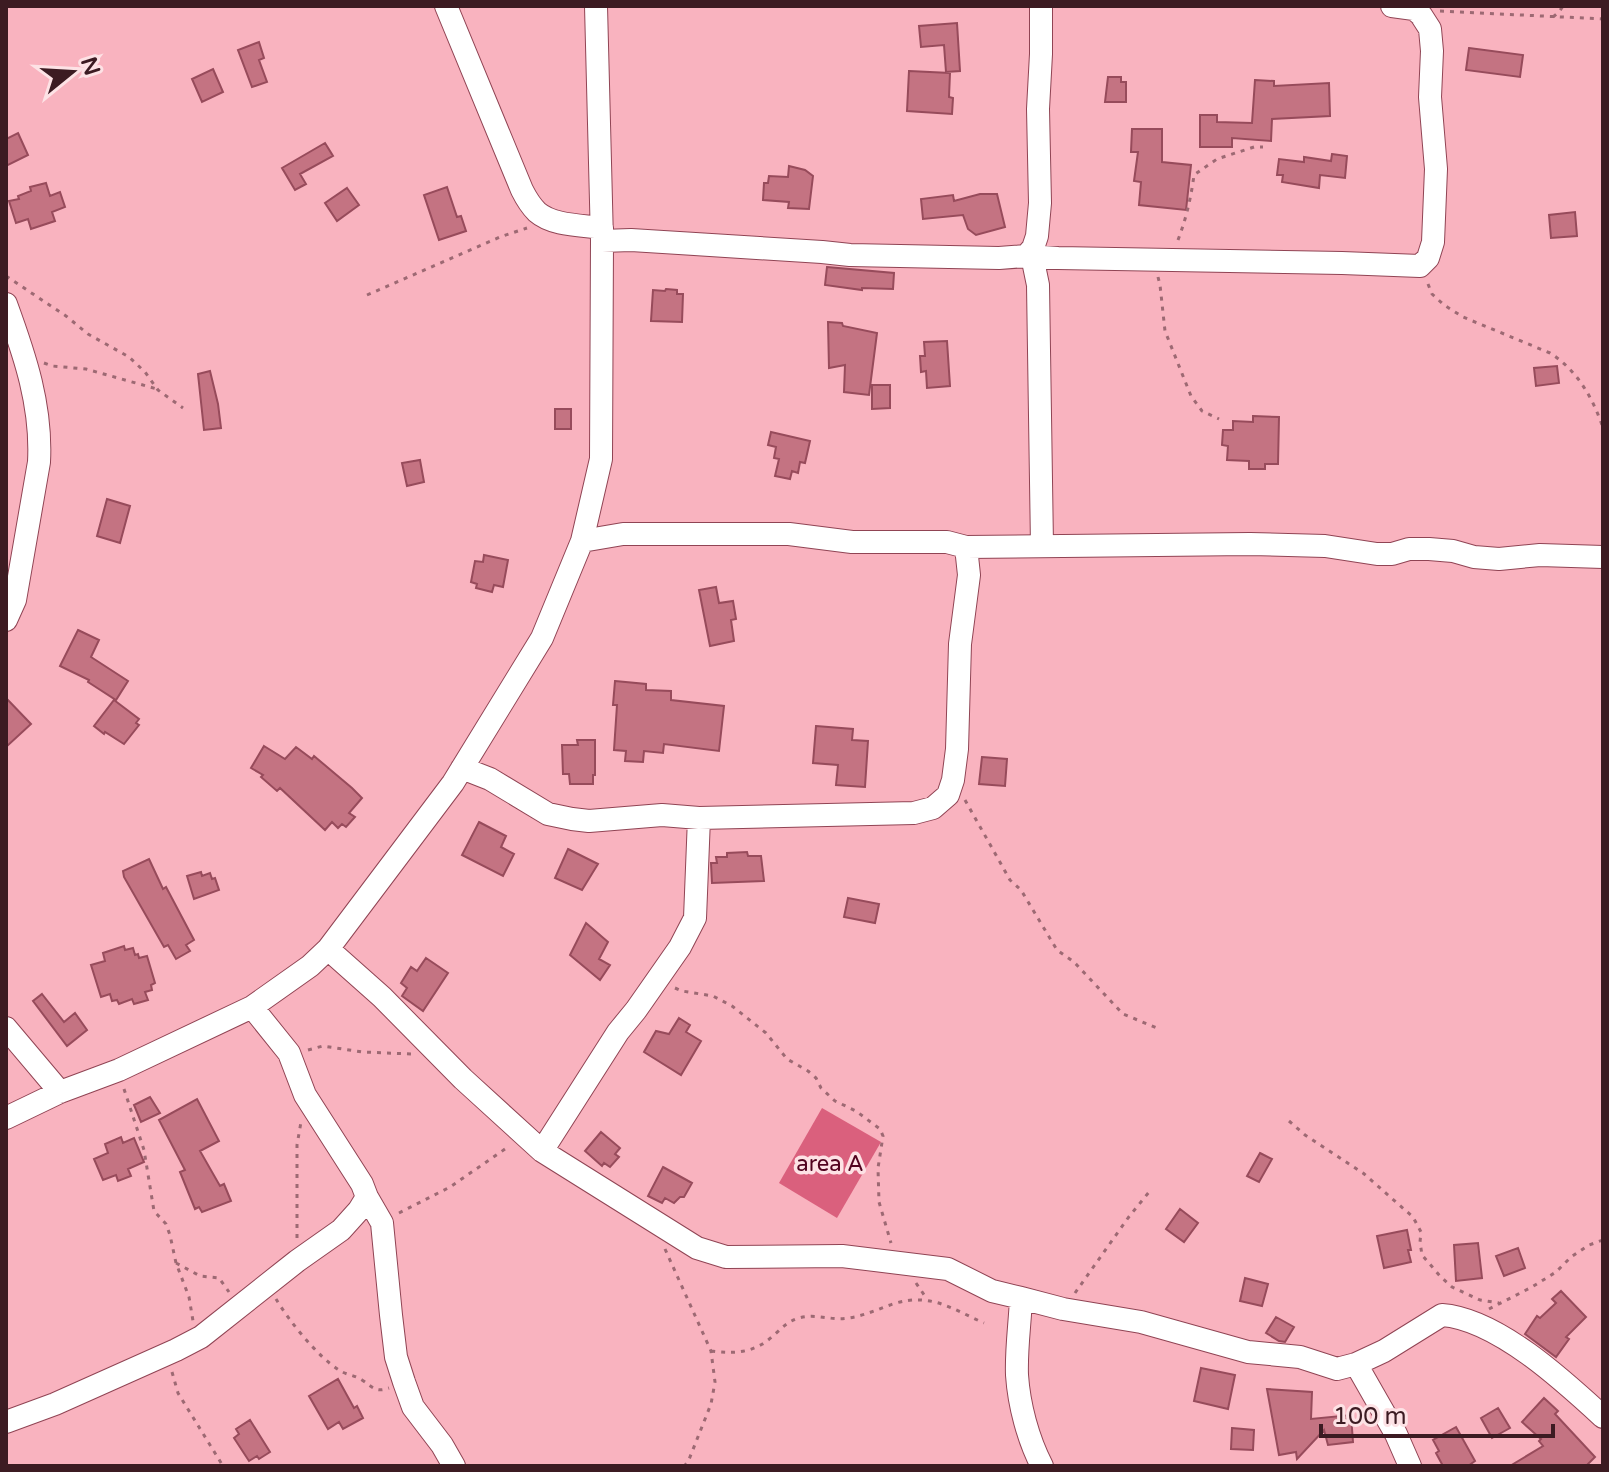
<svg xmlns="http://www.w3.org/2000/svg" width="1609" height="1472" font-family="'Varela Round',sans-serif">
	<rect width="100%" height="100%" fill="#f9b3bf"/>
	<!-- forest -->
	<path fill="#da607d" d="M822,1108L881,1142L837,1218L779,1183Z"/>
	<!-- building -->
	<path fill="#c47382" stroke="#974b5b" stroke-width="2" d="M957,23L960,71L946,72L944,45L921,47L919,26Z
		M259,42L264,58L259,60L267,82L252,87L238,50Z
		M1469,48L1523,55L1520,77L1466,70Z
		M213,69L223,92L202,102L192,79Z
		M909,71L950,73L949,97L953,98L952,114L907,111Z
		M1108,77H1121V82H1126V102H1105Z
		M1255,80L1274,81V86L1329,83L1330,116L1272,119L1271,141L1232,138V147H1200V115H1217V122L1252,123Z
		M1132,129H1162V162L1191,165L1186,210L1139,205L1141,182L1134,181L1138,152H1131Z
		M18,133L28,155L6,166V139Z
		M325,143L333,156L300,174L306,184L295,190L282,168Z
		M1332,154L1347,156L1345,178L1320,175L1319,188L1282,182L1283,175H1277L1279,159L1304,162V157L1331,161Z
		M789,166L805,170L813,176L809,209L788,208L789,202L763,200L764,183H768L769,176L788,177Z
		M46,183L50,196L60,192L65,207L52,212L55,221L31,229L28,219L16,223L9,201L19,199L18,196L31,191L30,187Z
		M447,187L457,217L461,216L466,231L439,240L424,195Z
		M347,188L359,205L337,221L325,203Z
		M980,194H997L1005,227L976,235L968,229L963,215L923,219L921,199L953,195L954,201Z
		M1575,212L1577,236L1551,238L1549,215Z
		M827,267L894,273L893,289L862,288V290L825,285Z
		M666,289L677,290V294H683L682,322L651,321L653,290L665,291Z
		M828,322L842,323L843,326L877,333L869,395L844,392L845,365L829,368Z
		M947,341L950,386L927,388L926,371L921,372L920,356H925L924,342Z
		M1557,366L1559,383L1536,386L1534,368Z
		M210,371L218,404L221,428L204,430L198,374Z
		M872,385H890V408L872,409Z
		M555,409H571V429H555Z
		M1253,416L1279,417L1278,464H1265V469H1249V461L1227,460L1228,446L1222,445L1223,430H1233V421L1253,422Z
		M771,432L810,441L805,463L800,462L798,473L792,471L790,479L775,476L779,459L774,458L776,447L768,445Z
		M420,460L424,482L407,486L402,463Z
		M107,499L130,506L120,543L97,536Z
		M484,555L508,560L503,587L494,585L492,592L476,588L477,584L471,582L475,561L483,562Z
		M716,587L719,603L733,601L736,619L731,620L734,641L710,646L699,590Z
		M78,630L99,640L91,657L128,681L116,700L88,682L89,680L60,666Z
		M615,681L646,684V690L671,691V700L724,706L719,751L664,744L663,753L644,751L643,762L625,761L626,751L614,750L617,705H613Z
		M6,698L31,724L6,747Z
		M114,700L139,719L136,723L139,725L124,744L105,732L104,734L94,726Z
		M816,726L853,729L852,740L868,741L865,787L836,785L838,765L813,763Z
		M577,740H595V775H593V784H570L569,774H563L562,745H578Z
		M264,746L285,759L296,747L312,759L314,756L352,788L362,798L349,813L355,817L346,827L342,824L338,828L332,822L325,830L280,788L277,791L261,777L263,775L251,768Z
		M982,757L1007,759L1005,786L979,784Z
		M479,822L506,836L501,847L514,854L503,876L462,855Z
		M568,849L598,864L582,890L555,878Z
		M747,852L748,856H761L764,881L712,883L711,863H717L716,857H727V853Z
		M149,859L163,889L166,887L194,940L186,945L190,951L176,959L168,945L164,947L124,877L123,871Z
		M201,872L202,876L210,873L212,879L215,878L219,890L194,899L187,876Z
		M848,898L879,904L875,923L844,917Z
		M586,923L608,942L599,959L610,965L600,980L570,955Z
		M124,946L125,950L133,948L135,955L138,954L139,958L147,956L155,983L151,985L152,990L145,992L148,1000L134,1004L132,999L119,1004L117,1000L112,1001L110,994L101,997L91,965L105,961L103,953Z
		M426,958L448,973L423,1011L402,996L407,988L401,983L411,967L417,971Z
		M42,994L64,1022L75,1013L87,1030L67,1046L33,1001Z
		M679,1018L690,1025L686,1032L701,1041L681,1075L644,1052L656,1031L669,1034Z
		M150,1097L160,1113L141,1122L134,1105Z
		M197,1099L219,1141L200,1151L220,1186L224,1184L231,1201L202,1212L199,1207L195,1209L180,1172L185,1170L159,1120Z
		M601,1132L620,1148L615,1154L619,1157L610,1167L604,1163L602,1166L585,1151Z
		M121,1137L123,1143L134,1138L144,1162L128,1169L131,1176L118,1181L116,1175L103,1180L94,1159L108,1153L105,1144Z
		M1260,1153L1272,1159L1259,1182L1247,1176Z
		M663,1167L692,1183L684,1197H680L674,1203L665,1198L662,1203L648,1196Z
		M1180,1209L1198,1223L1184,1242L1166,1229Z
		M1407,1230L1411,1250H1408L1411,1262L1384,1268L1377,1236Z
		M1478,1243L1482,1278L1456,1281L1454,1245Z
		M1518,1248L1525,1268L1504,1276L1496,1256Z
		M1245,1278L1268,1284L1262,1306L1240,1301Z
		M1561,1291L1586,1317L1566,1337L1569,1339L1556,1357L1525,1334L1537,1316L1540,1318L1556,1303L1552,1299Z
		M1276,1317L1294,1327L1285,1342L1279,1341L1266,1333Z
		M1201,1368L1235,1375L1228,1409L1194,1401Z
		M338,1379L354,1408L357,1406L363,1418L343,1429L339,1422L328,1429L309,1396Z
		M1267,1389L1312,1392L1311,1419L1351,1415L1353,1442L1328,1445L1324,1430L1297,1459L1296,1452L1279,1455Z
		M1544,1398L1558,1411L1555,1414L1595,1457L1586,1466H1510L1543,1446L1539,1441L1541,1439L1522,1422Z
		M1498,1408L1510,1428L1492,1438L1481,1418Z
		M250,1420L270,1452L259,1459L257,1456L249,1461L234,1438L239,1434L236,1429Z
		M1456,1427L1475,1461L1468,1466H1443L1436,1453L1439,1451L1433,1440Z
		M1232,1428L1254,1430L1253,1450L1231,1449Z"/>
	<g fill="none" stroke-linecap="round" stroke-linejoin="round">
		<!-- minor casing -->
		<g stroke="#904454" stroke-width="24">
			<path id="minor" d="M446,6L522,190C526,198 531,206 537,212C553,226 582,225 602,228
				M602,241L631,240L822,252L850,255L999,258L1026,256L1058,258L1342,263L1420,266L1428,258L1433,242L1436,169L1430,97L1432,51L1430,29L1421,15L1414,9L1392,6
				M1026,256L1033,248L1037,236L1040,203L1038,109L1041,54V6
				M1032,256L1038,285L1042,546
				M6,304C25,356 42,406 39,462L15,600L6,620
				M582,541L623,534H789L852,542H947L966,547L1250,544L1325,546L1377,554H1392L1409,549H1429L1453,551L1474,557L1499,559L1540,555L1603,557
				M462,768L490,779L548,814L572,819L589,821L662,815L699,818L914,813L933,808L948,795L953,780L957,749L960,644L969,575L966,547
				M328,949L382,997L463,1079L542,1151L697,1248L726,1257L842,1256L948,1269L992,1291L1021,1298L1063,1309L1141,1322L1248,1352L1300,1357L1337,1369L1356,1364L1384,1351L1442,1315C1497,1319 1564,1381 1603,1417
				M6,1028L60,1092
				M6,1118L60,1092L119,1070L252,1007L310,966L328,949L453,783L542,638L582,541L601,459L602,241L596,6
				M542,1151L618,1032L636,1010L680,947L695,918L699,818
				M367,1197L382,1223L391,1315L396,1357L404,1382L413,1407L442,1445L454,1466
				M1021,1298C1020,1323 1016,1350 1017,1375C1019,1405 1028,1439 1042,1466
				M1356,1364L1396,1434L1410,1466
				M6,1422L55,1404L176,1350L201,1337L297,1261L341,1230L359,1210L367,1197L362,1184L305,1095L289,1053L252,1007"/>
		</g>
		<!-- path -->
		<path stroke="#9d6973" stroke-width="3" stroke-dasharray="4 6" stroke-linecap="butt" d="M1440,11L1603,19
			M1553,17L1559,12L1563,6
			M1178,240C1186,219 1191,198 1194,175L1217,159L1254,147H1263
			M6,276L66,316L88,334L129,357L145,372L158,390L183,408
			M1158,277L1160,285L1165,331L1191,396L1202,411L1219,419
			M1428,284L1432,294L1444,305L1463,317L1550,353C1577,370 1593,398 1603,428
			M367,295L500,237L527,228
			M44,363L52,366L86,369L157,389
			M965,800L1010,880L1021,890L1057,950L1074,962L1123,1014L1157,1028
			M675,988L682,991L713,996L732,1006L766,1033L787,1059L808,1071L816,1078L821,1088L835,1101L856,1111L880,1129L883,1136L878,1168L879,1202L891,1243
			M308,1050L323,1046L362,1052L411,1054
			M124,1089L144,1150L154,1211L166,1224L170,1235L176,1263L189,1297L193,1321
			M1289,1121L1305,1135L1363,1173L1413,1217L1421,1232L1420,1242L1422,1255L1440,1276L1452,1287L1480,1300L1499,1303
			M399,1213L450,1187L508,1147
			M297,1238V1145L301,1122
			M665,1249L711,1351L715,1382L711,1404L688,1462L684,1466
			M176,1263L200,1276L219,1278L229,1292
			M916,1283L927,1299
			M1075,1293L1128,1218L1149,1192
			M276,1299C289,1321 318,1357 339,1370C346,1375 355,1375 362,1380C373,1387 375,1393 389,1388
			M1489,1309L1532,1287L1556,1272L1571,1257L1589,1245L1603,1240
			M711,1351C736,1354 755,1353 774,1335C782,1328 788,1321 799,1318C816,1313 831,1321 848,1318C865,1316 880,1308 896,1303C932,1293 952,1309 984,1323
			M172,1372L178,1393L223,1466"/>
		<!-- minor -->
		<use href="#minor" stroke="#fff" stroke-width="22"/>
	</g>
	<g text-anchor="middle" stroke-width="7" stroke-linejoin="round" paint-order="stroke">
		<!-- park labels -->
		<g font-size="22" fill="#52031f" stroke="#fde2e5">
			<text x="830" y="1171">area A</text>
		</g>
	</g>
	<!-- border -->
	<rect width="1609" height="1472" fill="none" stroke="#3c1b22" stroke-width="16"/>
	<!-- north arrow -->
	<g transform="translate(72 72) rotate(72)" stroke="#fde2e5" stroke-width="6" paint-order="stroke">
	<path d="M0-6L14 30L0 20L-14 30Z" fill="#3c1b22"/>
	<text y="-12" font-size="22" font-weight="bold" text-anchor="middle" fill="#3c1b22">N</text>
	</g>
	<!-- scale -->
	<path d="M1321 1424v12h232v-12" fill="none" stroke="#3c1b22" stroke-width="4"/>
	<text x="1333" y="1424" font-size="24" fill="#3c1b22" stroke="#fde2e5" stroke-width="6" paint-order="stroke">100 m</text>
</svg>
